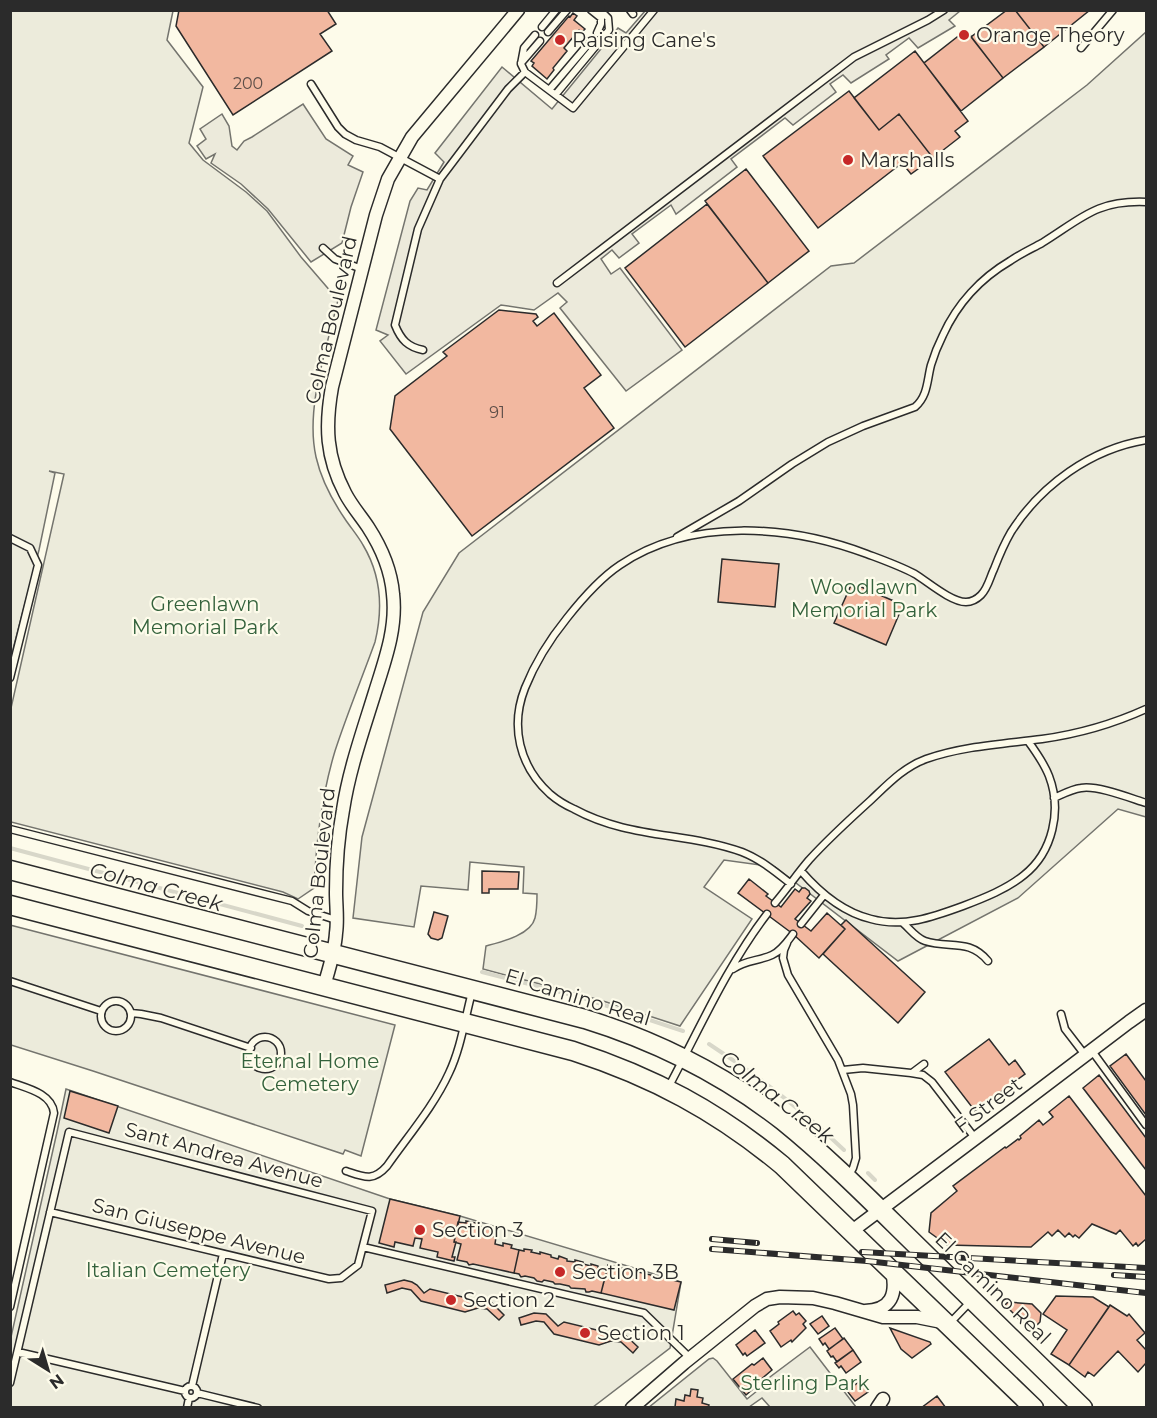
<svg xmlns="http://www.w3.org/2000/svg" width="1157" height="1418" font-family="Montserrat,sans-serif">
	<rect width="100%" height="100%" fill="#fdfbea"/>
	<!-- green -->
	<path fill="#ecebdb" stroke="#74746e" stroke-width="1.5" d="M11,11H173L167,40L203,87L189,143L203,160L246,192L267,211L301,257L338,300C327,348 305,408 316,457C321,479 332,500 345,519C351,528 358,536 363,545C381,575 383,609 375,642C362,678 347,714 335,751C322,794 316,843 314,888L298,899L283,892L11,822V708L64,474L49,471L55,473L39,550L11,657Z
		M1146,32V817L1118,809L1018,898L898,961L775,867L724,860L704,887L752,919L680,1026L600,1000L483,969L486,946C501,942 531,935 535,918C537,910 537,901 537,894L523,893L524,867L470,862L468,890L421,886L414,927L353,918L362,837L423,612L459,553L831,266L854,263L1087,85Z
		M10,925L395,1025L361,1156L345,1150L343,1154L93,1071L11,1045Z
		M66,1089L390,1199L460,1216L681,1282L670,1348L593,1407L11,1408V1337L57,1132Z
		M810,1347L856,1407H770L762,1398L749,1407L648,1408L709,1359L713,1358L717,1361L747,1399L767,1383L770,1377Z"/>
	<!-- parking -->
	<path fill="#eceadb" stroke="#74746e" stroke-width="1.5" d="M645,11H960L949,20L955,26L918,48L909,38L886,55L889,59L851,83L843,75L830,84L836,92L793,125L785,118L731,159L737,167L676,214L671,205L632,234L639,243L619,258L612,250L601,259L611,274L620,268L682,350L626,391L560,308L567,302L558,293L534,310L501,305L406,374L380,341L388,335L376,330L410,201L418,188L427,190L444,162L435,153L502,67L552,109L618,28L626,33Z
		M303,104L326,139L353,156L348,165L363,172L351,207L342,243L311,262L268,209L241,184L211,163L215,154L206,159L197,146L206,139L200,129L222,114L229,126L232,146L237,150L244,141L252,137Z"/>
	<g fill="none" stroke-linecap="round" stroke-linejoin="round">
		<!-- stream -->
		<path stroke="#d8d7c9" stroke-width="4" d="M10,848L302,926
			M482,972L580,997L683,1031
			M709,1044C757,1075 803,1111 844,1150
			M868,1173L875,1180"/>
	</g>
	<!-- building -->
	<path fill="#f2b8a0" stroke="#2b2b2b" stroke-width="1.5" d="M179,10H327L336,24L320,34L332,51L233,115L176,26Z
		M1007,10H1015L1044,47L1003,78L971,37Z
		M1015,10H1090L1044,47Z
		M573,13L577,16L574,20L585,29L582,32L579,30L564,48L567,51L553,68L554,70L547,79L532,66L534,63L531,61L569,16L570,17Z
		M966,30L1003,78L961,111L924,63Z
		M915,51L968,121L955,131L960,137L933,158L899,114L879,130L854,98Z
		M849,91L879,130L899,114L933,158L911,174L902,163L818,228L763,156Z
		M746,169L809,251L768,283L705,201Z
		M707,204L768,283L685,347L625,268Z
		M499,310L536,314L538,317L533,321L537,326L554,313L601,375L584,388L614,428L472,536L390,429L395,396L447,356L443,352Z
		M722,559L779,564L775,607L718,602Z
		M852,583L903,605L886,645L834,623Z
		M482,871L519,872L518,889H489V893H482Z
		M749,879L768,894L766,896L781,907L795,889L799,892L802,888H805L809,891L810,894L807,898L811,901L795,919L811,931L827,913L845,929L819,958L793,934L738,893Z
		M434,912L448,916L442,938L438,940L431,938L428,934Z
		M846,920L925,992L898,1023L823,954L845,929L841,925Z
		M989,1039L1009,1065L1015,1060L1025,1074L975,1111L945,1072Z
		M1126,1054L1146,1081V1115L1110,1066Z
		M1099,1075L1146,1138V1170L1083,1088Z
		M70,1091L118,1106L109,1133L64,1118Z
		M1069,1096L1146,1196V1239L1138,1246L1136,1243L1133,1246L1120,1230L1116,1234L1092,1224L1079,1238L1075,1235L1073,1237L1069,1233L1065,1237L1058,1230L1052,1236L1048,1232L1031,1247L947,1245L929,1232L931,1213L957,1191L953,1186L1005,1147L1006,1148L1018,1139L1019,1140L1021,1138L1020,1136L1039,1120L1043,1125L1053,1117L1049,1112Z
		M390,1199L460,1216L454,1242H456L452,1257H455L454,1261L437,1257L438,1252L420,1248L422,1239L415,1238L413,1246L395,1242L394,1247L379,1243Z
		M466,1221L476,1223L475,1225L491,1229L490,1236L496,1237L495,1244L503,1246V1243L512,1245L511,1248L519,1250L514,1273L473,1264L469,1265L467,1262L457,1260L461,1244L454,1242L458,1222L466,1223Z
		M524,1249L532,1250L531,1252L540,1254V1252L551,1255V1257L558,1259L559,1256L567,1259V1261L575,1262V1260L583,1262V1264L591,1266V1264L598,1266V1268L607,1270L601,1293L592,1291L589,1292H586L585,1289L571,1288L569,1286L560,1284H555L553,1282L544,1280L542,1282L537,1281L534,1278L525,1276L521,1277L519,1274L514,1273L519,1250L524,1251Z
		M608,1265L681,1282L674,1310L601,1293Z
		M404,1280L412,1282L417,1285L424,1293L430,1289L475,1300H489L504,1315L499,1320L487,1309L478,1308L465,1312L421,1301L411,1290L402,1288L387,1293L385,1285Z
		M1056,1296L1093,1297L1109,1307L1069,1365L1051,1354L1067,1330L1043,1314Z
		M1008,1302L1032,1304L1041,1313L1040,1322L1031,1331L1005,1305Z
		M1110,1305L1127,1316L1129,1314L1145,1333L1137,1340L1146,1350V1363L1138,1372L1118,1351L1094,1376L1088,1372L1085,1377L1069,1365Z
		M793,1311L796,1315L799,1313L806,1321L803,1324L806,1328L792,1342L791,1340L781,1347L770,1331L779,1324L778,1322Z
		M534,1313L546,1314L558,1326L564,1322L609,1333H623L638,1347L633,1353L621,1342L611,1341L599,1345L554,1334L544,1322L536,1321L521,1325L519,1318Z
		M822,1316L829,1326L818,1334L810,1324Z
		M835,1328L843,1339L829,1349L825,1343L823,1345L819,1339Z
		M890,1328L930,1342L931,1344L912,1358L901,1349Z
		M755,1330L765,1343L747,1356L745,1353L743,1355L736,1345Z
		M844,1338L853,1350L837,1362L833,1356L831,1357L827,1351Z
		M853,1350L861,1362L846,1373L841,1366L839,1368L835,1363Z
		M763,1358L772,1370L753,1386L754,1388L746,1395L733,1379L752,1364L754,1365Z
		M860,1381L868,1392L855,1401L847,1391Z
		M691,1389L698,1390L697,1397L703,1398L702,1403L709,1405L708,1408L675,1407L676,1399L684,1401L685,1395L690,1396Z
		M937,1396L946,1408H921Z"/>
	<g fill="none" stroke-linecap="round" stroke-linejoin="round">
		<!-- lane casing -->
		<g stroke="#2b2b2b" stroke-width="9">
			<path id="lane" d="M591,10L601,18V24L597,33
				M630,10L633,14
				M542,27L556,10
				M548,32L567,10
				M1081,48L1113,10
				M521,63L540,41
				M525,72L521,64L524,48L535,35
				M311,84L338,127L345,134L356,140L380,147L440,179
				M550,89L590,42
				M556,94L609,30L608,18L600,10
				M323,248L335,259L362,269
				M557,283L854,57L928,20L944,10
				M423,350C408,347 401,340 395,325L418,229L440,179L508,89L525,72L573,108L654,10
				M677,537L739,501L792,464L828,442L863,426L915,407C928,396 927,380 931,365C934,355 938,345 943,335C957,304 981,278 1010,261C1020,254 1031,249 1042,243C1081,219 1096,200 1146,202
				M10,538L30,548L38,565L10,678
				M1054,798C1063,794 1072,789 1081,788C1097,785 1130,798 1146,803
				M10,829L292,901L308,911L336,920
				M801,871C820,893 842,912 871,919C903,928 933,917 963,906C984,898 1007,889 1024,875C1053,852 1062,810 1049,776C1044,763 1036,752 1028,741
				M791,884C776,872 760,859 742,852C686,832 629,839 574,809C565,805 557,800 550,794C519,766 510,726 525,688C535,663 550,639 567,618C582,599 599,579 620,565C691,517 790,525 867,554C883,560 900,566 915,574C928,582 951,602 966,602C971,602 977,599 981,595C988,588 990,577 994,569C999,556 1004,544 1011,532C1041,485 1091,449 1146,440
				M775,903C787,889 797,874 809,860C828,839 850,819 871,800C888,784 904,767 926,759C963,746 1003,744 1042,739C1078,734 1113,724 1146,709
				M903,923C910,929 916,938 925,941C949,949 969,938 988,961
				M801,924L824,895
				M787,943L784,950L783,958L788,975L838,1060L851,1094L853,1105L856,1158L853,1168L849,1175
				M733,969C745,960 759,961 772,955C781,951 787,942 793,934
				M10,981L101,1011
				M101 1016a15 15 0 1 1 30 0a15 15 0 1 1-30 0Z
				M131,1013L141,1014L161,1018L251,1048
				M1061,1014L1065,1029L1085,1055
				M249 1053a16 16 0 1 1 32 0a16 16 0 1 1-32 0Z
				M1092,1051L1146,1125
				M843,1070L863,1068L911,1073L923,1075L932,1082L975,1138
				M912,1073L924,1064
				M10,1082C26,1088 52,1093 54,1113L10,1307
				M668,1088C699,1030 727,966 767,914
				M346,1171C364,1177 373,1182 387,1166C408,1136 434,1106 449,1073C461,1048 465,1018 472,992
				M363,1247L644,1313L690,1358
				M949,1324L971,1301
				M18,1352L185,1391
				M10,1383L69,1132L372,1211L358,1265L341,1278L329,1279L50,1212
				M192,1386L223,1254
				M185 1392a6 6 0 1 1 12 0a6 6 0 1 1-12 0Z
				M197,1393L258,1408
				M187,1408L189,1398"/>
		</g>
		<!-- street casing -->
		<g stroke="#2b2b2b" stroke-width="15">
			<path id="street" d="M324,986C329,969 335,951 336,933C338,920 336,906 336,892C336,865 338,837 343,810C349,770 363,731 375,692C385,660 397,628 393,594C391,570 381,547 368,527C360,515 351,505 345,493C326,457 325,426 332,387L376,215L388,179L412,137L518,10
				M852,1231L1017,1107L1129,1022L1146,1010
				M865,1311C892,1310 897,1294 892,1270
				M632,1408L684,1363L755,1306L767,1299L780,1297L813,1298L835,1303L883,1317H917L942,1322
				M877,1408L883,1399"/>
		</g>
		<!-- primary casing -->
		<g stroke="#2b2b2b" stroke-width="21">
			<path id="primary" d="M10,870L585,1019C656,1041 724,1075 783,1121C830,1159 873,1203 916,1245C972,1299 1027,1354 1083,1408
				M10,905L573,1051C653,1077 717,1111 782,1165L1034,1408"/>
		</g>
		<!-- lane -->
		<use href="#lane" stroke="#fdfbea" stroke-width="6"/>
		<!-- street -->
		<use href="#street" stroke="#fdfbea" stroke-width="12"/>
		<!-- primary -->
		<use href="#primary" stroke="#fdfbea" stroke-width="18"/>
		<!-- rail casing -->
		<g stroke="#2b2b2b" stroke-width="6">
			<path id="rail" d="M712,1239L757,1243
				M712,1249L867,1261L1146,1293
				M862,1252L1146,1268
				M1114,1275L1146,1277"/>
		</g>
		<!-- rail -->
		<use href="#rail" stroke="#fdfbea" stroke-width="4" stroke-dasharray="11" stroke-linecap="butt"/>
	</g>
	<!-- markers -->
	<g fill="#c62828" stroke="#fdfbea" stroke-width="2">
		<circle cx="964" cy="35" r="6"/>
		<circle cx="560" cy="40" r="6"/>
		<circle cx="848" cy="160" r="6"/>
		<circle cx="420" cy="1230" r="6"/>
		<circle cx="560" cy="1272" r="6"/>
		<circle cx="451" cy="1300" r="6"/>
		<circle cx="585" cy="1333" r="6"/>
	</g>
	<g text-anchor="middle" stroke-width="4.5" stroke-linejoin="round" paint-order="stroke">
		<!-- number labels -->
		<g font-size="16" fill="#5d4e48">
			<text x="248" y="89">200</text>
			<text x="497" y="418">91</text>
		</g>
		<!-- poi labels -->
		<g font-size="20" fill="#2b2b2b" stroke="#fdfbea" text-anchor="start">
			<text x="976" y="42">Orange Theory</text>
			<text x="572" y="47">Raising Cane's</text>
			<text x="860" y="167">Marshalls</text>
			<text x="432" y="1237">Section 3</text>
			<text x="572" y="1279">Section 3B</text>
			<text x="463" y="1307">Section 2</text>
			<text x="597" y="1340">Section 1</text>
		</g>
		<!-- street labels -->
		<g font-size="20" fill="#2b2b2b" stroke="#fdfbea">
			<text transform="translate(331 320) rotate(-77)" y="7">Colma Boulevard</text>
			<text transform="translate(319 873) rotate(-84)" y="7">Colma Boulevard</text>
			<text transform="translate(578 997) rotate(17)" y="7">El Camino Real</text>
			<text transform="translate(988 1105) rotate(-37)" y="7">F Street</text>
			<text transform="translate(224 1155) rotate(15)" y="7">Sant Andrea Avenue</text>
			<text transform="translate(199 1231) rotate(14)" y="7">San Giuseppe Avenue</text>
			<text transform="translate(993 1288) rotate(44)" y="7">El Camino Real</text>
		</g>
		<!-- park labels -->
		<g font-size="20" fill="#34623c" stroke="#fdfbea">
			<text x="864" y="594">Woodlawn<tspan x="864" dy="23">Memorial Park</tspan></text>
			<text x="205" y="611">Greenlawn<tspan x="205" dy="23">Memorial Park</tspan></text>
			<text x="310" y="1068">Eternal Home<tspan x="310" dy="23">Cemetery</tspan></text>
			<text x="168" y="1277">Italian Cemetery</text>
			<text x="805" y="1390">Sterling Park</text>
		</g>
		<!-- water labels -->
		<g font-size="21" font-style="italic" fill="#2b2b2b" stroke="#fdfbea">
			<text transform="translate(156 887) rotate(15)" y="7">Colma Creek</text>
			<text transform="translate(777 1097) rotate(38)" y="7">Colma Creek</text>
		</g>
	</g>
	<!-- border -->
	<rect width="1157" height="1418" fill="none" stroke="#2b2b2b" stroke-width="24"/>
	<!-- north arrow -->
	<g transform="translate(48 1370) rotate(143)" stroke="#fdfbea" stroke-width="4.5" paint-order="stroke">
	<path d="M0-4.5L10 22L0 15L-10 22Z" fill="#2b2b2b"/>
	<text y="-9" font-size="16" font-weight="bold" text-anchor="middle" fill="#2b2b2b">N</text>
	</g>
</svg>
